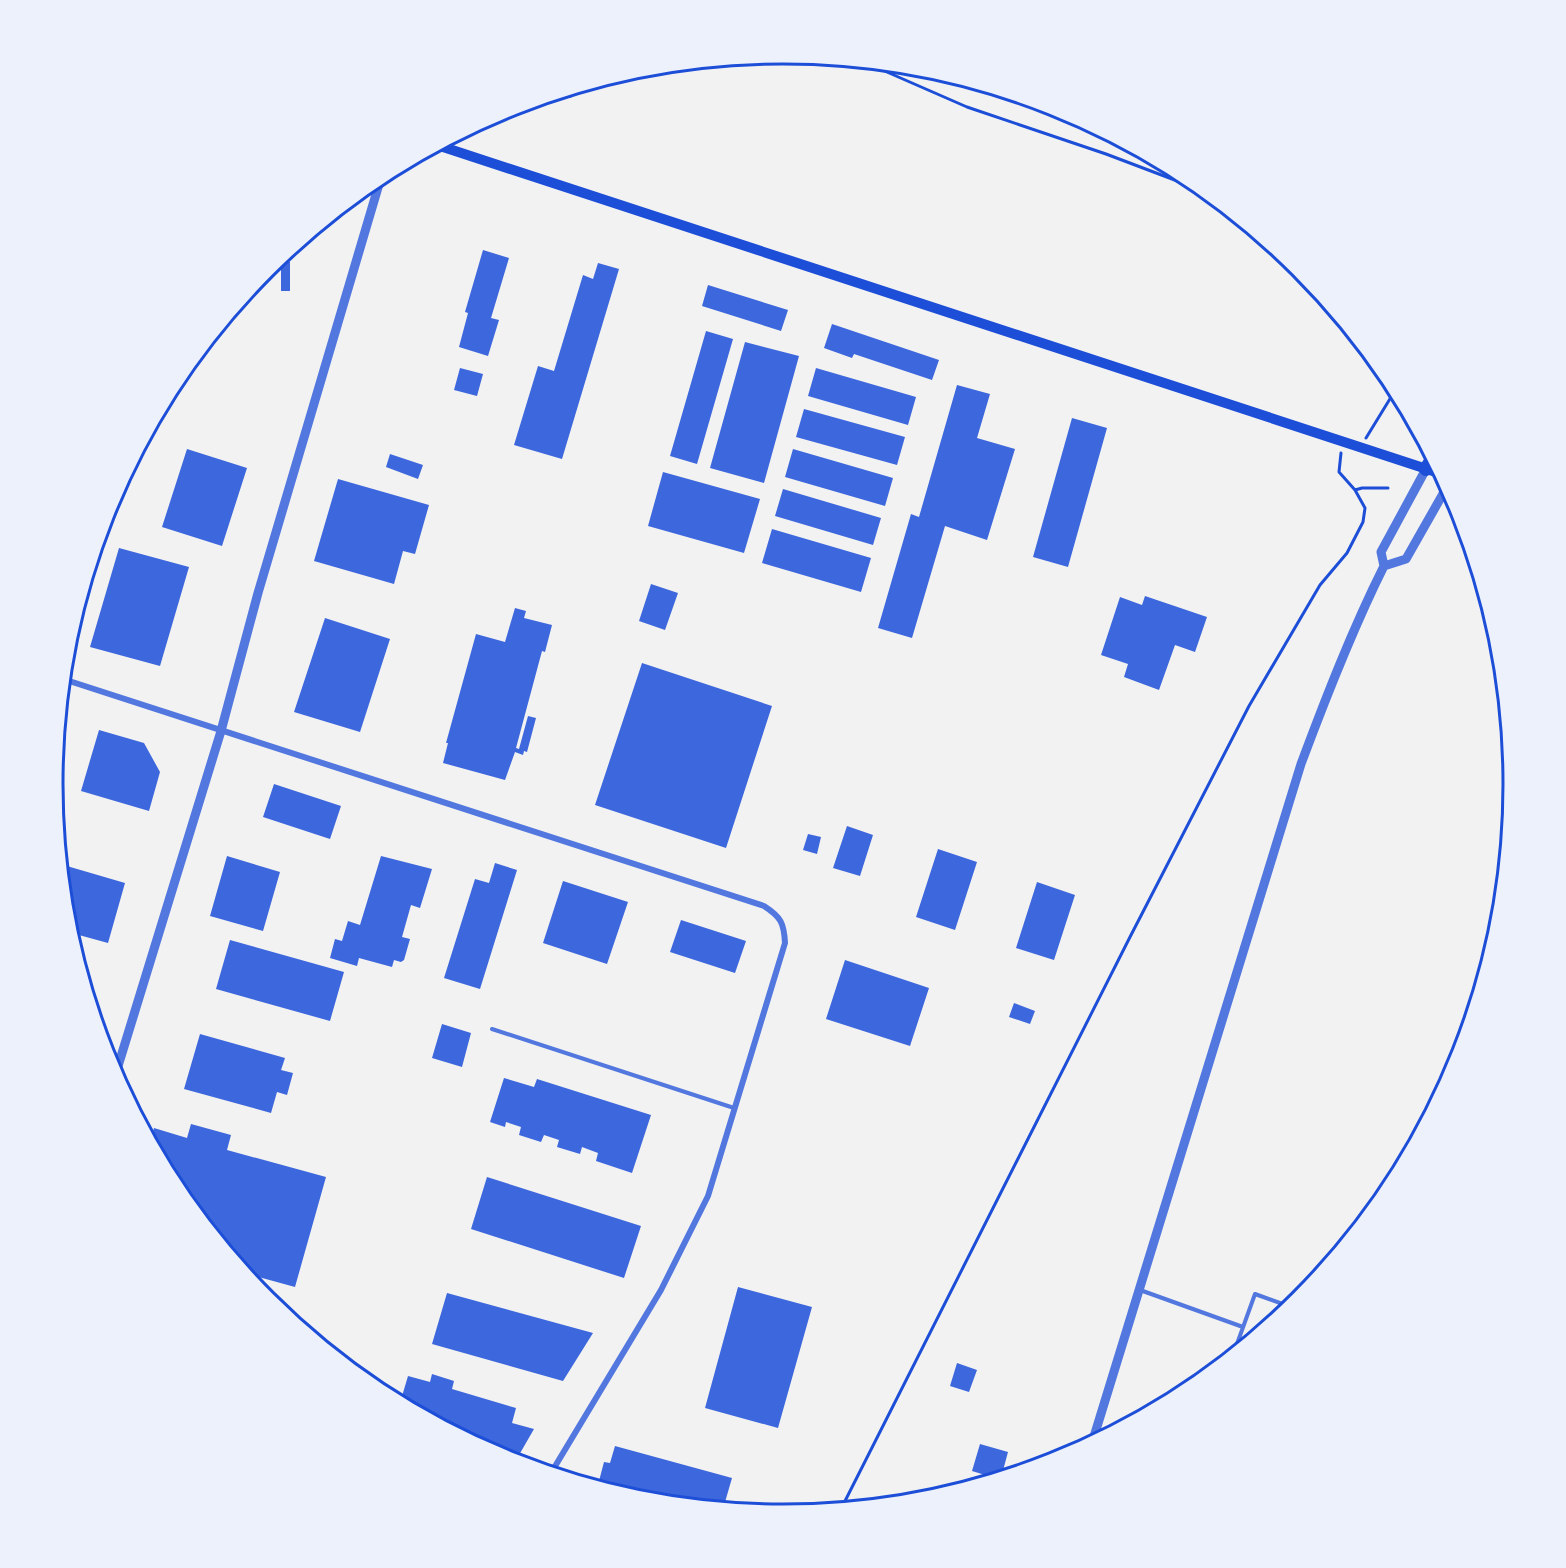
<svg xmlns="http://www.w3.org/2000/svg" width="1566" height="1568" font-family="'Titillium Web',sans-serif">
	<rect width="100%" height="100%" fill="#f2f2f2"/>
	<!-- building -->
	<path fill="#3d67dc" d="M575,88L571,98L556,93L559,92Z
		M483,250L509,258L491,318L499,320L488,356L459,347L468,313L465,312Z
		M281,262H290V291H281Z
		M598,263L619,269L562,459L514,445L538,366L554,371L583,275L593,279Z
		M708,285L788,310L781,331L702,306Z
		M832,324L939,360L932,380L854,354L852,358L824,348Z
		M706,331L733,339L697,464L670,456Z
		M745,342L799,356L764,483L710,468Z
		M460,368L483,374L477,396L454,390Z
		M816,368L916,397L908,425L808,396Z
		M957,385L990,394L977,438L1015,449L987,540L945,526L912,638L878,628L911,514L919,517Z
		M804,409L905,437L897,465L796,437Z
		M1072,418L1107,428L1068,567L1033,557Z
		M187,449L247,468L222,546L162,527Z
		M793,449L893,478L885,506L785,477Z
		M390,454L423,465L418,479L386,467Z
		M663,472L760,499L744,553L648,526Z
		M338,479L429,505L415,554L403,551L394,584L314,561Z
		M783,489L881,518L873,545L775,516Z
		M772,529L871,558L861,592L762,563Z
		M119,548L189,567L160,666L90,647Z
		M651,584L678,593L665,630L639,621Z
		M1145,596L1207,617L1195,652L1175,645L1159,690L1124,677L1128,664L1101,655L1120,597L1142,605Z
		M515,608L526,611L524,618L552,625L545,652L542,651L516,748L519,749L528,716L536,718L527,752L524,751L523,755L515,752L505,780L443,763L448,743H446L476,634L505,642Z
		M325,618L390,639L360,732L294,712Z
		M642,663L772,706L726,848L595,805Z
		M99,730L144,743L160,772L149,811L81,791Z
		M274,784L341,806L330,839L263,817Z
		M847,826L873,835L860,876L833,868Z
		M808,834L821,837L817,854L803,850Z
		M938,849L977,862L955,930L916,917Z
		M227,856L280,872L263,931L210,916Z
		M381,856L432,869L420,908L411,905L402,937L410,939L404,960L401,962L394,960L392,967L359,958L357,966L330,958L335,939L342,941L348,921L360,925Z
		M495,863L517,870L480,989L444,978L475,879L489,883Z
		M60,864L125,883L108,943L68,932Z
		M563,881L628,902L607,964L543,943Z
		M1037,882L1075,895L1054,960L1016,948Z
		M681,920L746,941L735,973L670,952Z
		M230,940L344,972L330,1021L216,989Z
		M845,960L929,988L910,1046L826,1019Z
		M1014,1003L1035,1011L1030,1024L1009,1017Z
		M442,1024L471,1033L462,1067L432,1058Z
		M200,1034L285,1058L281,1070L293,1073L287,1095L277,1092L271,1113L184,1089Z
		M504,1078L534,1087L537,1079L651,1115L632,1173L596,1161L598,1153L582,1147L580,1154L557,1147L559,1140L544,1135L541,1142L519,1135L521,1127L506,1122L505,1127L490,1122Z
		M191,1124L231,1135L227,1150L326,1177L295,1287L244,1273L226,1252L228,1247L221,1245L175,1190L150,1142L154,1128L187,1138Z
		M487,1177L641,1226L624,1278L471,1229Z
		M738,1287L812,1307L778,1428L705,1408Z
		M447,1293L593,1333L563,1381L432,1344Z
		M957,1363L977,1370L969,1392L950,1386Z
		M432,1374L454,1381L452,1389L516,1408L512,1423L534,1429L515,1462L503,1459L400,1403L408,1376L430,1382Z
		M980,1444L1008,1452L1001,1478L998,1479L972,1471Z
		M615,1446L732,1478L723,1509L690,1505L599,1481L604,1462L610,1463Z"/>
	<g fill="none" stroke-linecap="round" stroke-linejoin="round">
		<!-- path -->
		<path stroke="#1d4ed8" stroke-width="3" d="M864,62L967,107L1106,154L1209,193
			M1366,438L1396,389
			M1341,453L1339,472L1355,490
			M841,1509L1130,937L1249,706L1320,585L1347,553L1363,522L1365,508L1355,490L1362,488H1388"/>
		<!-- service -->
		<path stroke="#5277de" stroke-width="4" d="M492,1029L734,1108
			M1140,1290L1243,1327
			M1233,1355L1255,1294L1291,1307"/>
		<!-- minor -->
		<path stroke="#5277de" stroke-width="6" d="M63,679L764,906C781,917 784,923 785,943L708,1196L661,1290L551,1473"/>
		<!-- tertiary -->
		<path stroke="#5277de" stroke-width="9" d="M1384,566L1406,559L1448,485
			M115,1076L221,731L258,593L382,174
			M1092,1443L1301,764C1326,697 1352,630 1384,566L1381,552L1426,469"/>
		<!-- secondary -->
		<path stroke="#1d4ed8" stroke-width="10" d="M437,145L1442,474"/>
		<!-- motorway -->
		<path stroke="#1d4ed8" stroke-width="14" d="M1426,469L1433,458"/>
	</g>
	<!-- crop -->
	<path d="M0 0H1566V1568H0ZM63 784a720 720 0 1 1 1440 0a720 720 0 1 1-1440 0Z" fill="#edf1fc" fill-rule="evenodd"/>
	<path fill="none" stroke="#1d4ed8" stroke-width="3" d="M63 784a720 720 0 1 1 1440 0a720 720 0 1 1-1440 0Z"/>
</svg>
